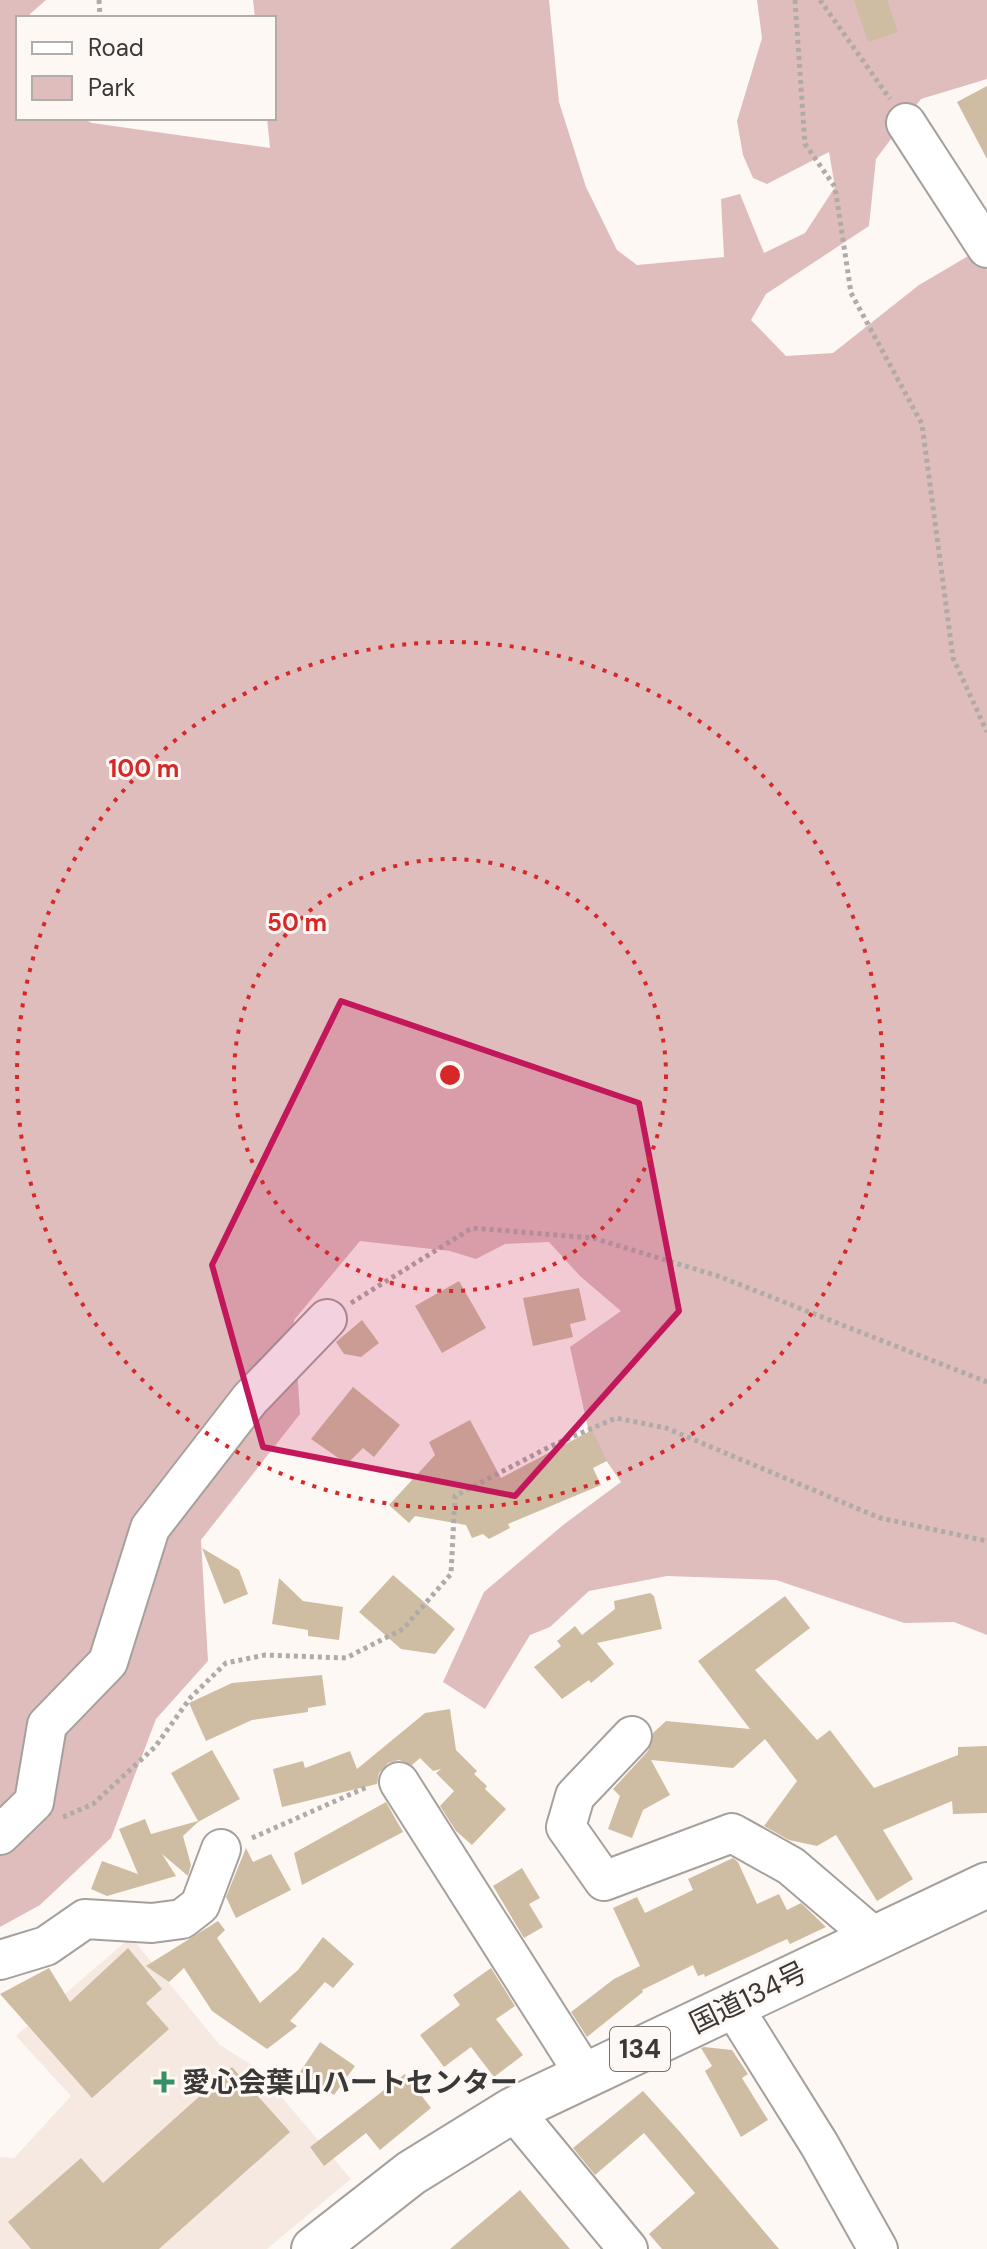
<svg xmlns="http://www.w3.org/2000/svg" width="987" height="2249" font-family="'DM Sans','Noto Sans JP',sans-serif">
	<rect width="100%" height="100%" fill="#fef8f4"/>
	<!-- built -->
	<path fill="#f6e9e1" d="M131,1937L220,2045L257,2068L351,2179L267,2249H0V2157L14,2158L71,2096L16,2036Z"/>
	<!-- green -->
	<path fill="#dfbdbd" d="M0,0H46L30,14V18H18V118H81L92,123L270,148L267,118H274V18H255L253,0H549L559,102L586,187L617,250L637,265L724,257L721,199L740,194L764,253L805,233L835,187L829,152L767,184L753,178L743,155L737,121L762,38L757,0H987V79L921,99L876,159L869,226L766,294L751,320L786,356L833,353L919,285L975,252L987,270V1635L954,1622L904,1623L776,1580L667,1576L589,1591L550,1627L530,1635L485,1709L443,1682L484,1592L563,1525L621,1482L590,1437L570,1347L621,1311L580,1276L549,1242L505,1244L476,1259L450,1251L360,1241L294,1320L300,1414L201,1540L208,1661L156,1719L111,1838L40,1905L0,1927Z"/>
	<!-- building -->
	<path fill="#cebda2" d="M854,0H887L898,32L868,42Z
		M987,86V159L957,102Z
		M459,1281L486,1328L442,1353L415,1306Z
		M579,1288L586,1320L570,1324L573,1337L533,1346L523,1298Z
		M362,1320L379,1343L361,1357L344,1354L336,1342Z
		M353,1387L400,1425L374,1457L363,1448L347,1464L311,1439Z
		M470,1420L501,1478L592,1430L607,1461L593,1468L601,1485L508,1524L510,1528L489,1539L483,1534L472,1538L466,1525L415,1516L409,1523L389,1505L435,1455L429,1442Z
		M202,1548L239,1570L248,1594L224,1604Z
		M393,1575L455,1629L435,1654L401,1649L359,1612Z
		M279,1578L303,1601L343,1607L339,1640L308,1636V1630L272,1624Z
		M650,1593L654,1596L662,1629L597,1643L614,1664L591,1683L589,1680L562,1699L534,1667L561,1646L557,1641L575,1626L582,1635L615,1609L614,1601Z
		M785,1596L810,1628L755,1670L817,1740L830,1730L874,1788L958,1755V1747L987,1746V1813L953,1814L952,1801L883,1830L913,1879L877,1901L836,1835L817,1846L789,1840L764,1826L797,1781L765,1739L733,1768L651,1760L670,1795L643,1810L632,1838L608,1829L620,1796L613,1789L648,1751L653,1733L666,1721L750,1729L698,1661Z
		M322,1675L326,1705L308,1708V1712L252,1720L206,1741L189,1703L232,1683Z
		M450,1709L456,1750L477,1771L474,1774L487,1786L485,1789L506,1809L472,1845L456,1831L440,1806L454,1791L436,1773L441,1769L433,1771L420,1758L412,1765L399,1760L388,1763L379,1773L377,1784L282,1807L273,1769L303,1761L305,1768L350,1751L357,1769L425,1713Z
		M212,1750L240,1799L198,1822L183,1836L191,1865L188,1876L162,1854L176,1876L107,1896L91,1889L102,1861L138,1874L119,1829L145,1819L151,1834L198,1821L171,1773Z
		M386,1802L403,1832L302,1885L294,1853Z
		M246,1848L253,1862L271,1854L291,1890L236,1918L226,1897Z
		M733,1858L738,1862L757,1904L779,1894L787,1910L801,1903L826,1927L790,1944L787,1939L705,1977L704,1974L698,1976L693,1965L642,1990L643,1992L587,2037L571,2012L614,1979L640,1966L613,1908L637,1897L645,1913L693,1890L688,1879Z
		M522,1868L540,1898L529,1904L543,1927L524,1938L493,1886Z
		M218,1921L225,1930L217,1938L260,2003L298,1970L323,1937L354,1964L333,1988L325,1982L290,2021L297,2026L267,2049L212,2011L184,1968L169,1982L146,1966Z
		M128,1948L162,1989L146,2003L169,2029L92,2098L0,1994L49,1968L70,2002Z
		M491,1968L515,2006L496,2019L523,2055L494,2077L471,2047L444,2067L420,2035L460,2005L453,1995Z
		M320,2042L355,2066L334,2095L300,2072Z
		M704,2047L732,2050L748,2074L742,2078L768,2120L741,2137L705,2071L712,2066L701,2048Z
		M232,2067L290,2132L159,2249H31L8,2222L81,2158L103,2183Z
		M405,2074L431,2108L380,2150L366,2133L324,2166L310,2147Z
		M643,2091L680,2132L779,2249H662L649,2234L695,2193L644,2133L595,2175L573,2148Z
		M520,2190L570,2249H450Z"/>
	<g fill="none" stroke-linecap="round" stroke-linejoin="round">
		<!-- minor casing -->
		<g stroke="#a6a09c" stroke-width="42">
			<path id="minor" d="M906,123L987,248
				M632,1736L575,1796L566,1827L604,1881L732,1833L791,1866L874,1937
				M399,1782L585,2075
				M0,1835L34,1802L47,1725L108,1662L150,1528L250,1399L327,1319
				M0,1960L46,1946L85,1919L152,1923L182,1919L200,1905L221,1849
				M732,2005L819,2144L878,2249
				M513,2110L628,2249"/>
		</g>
		<!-- highway casing -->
		<g stroke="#a6a09c" stroke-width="48">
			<path id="highway" d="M314,2249L411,2173L513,2110L987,1885"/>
		</g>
		<!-- path -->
		<path stroke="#b0aba8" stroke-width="5" stroke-dasharray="4 4" stroke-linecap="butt" d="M99,0L100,18
			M795,0L805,144L835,187L851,293L922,424L953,658L987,732
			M820,0L890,99
			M351,1303L472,1228L593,1238L718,1276L987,1382
			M63,1817L93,1804L155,1747L191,1697L226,1663L265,1655L346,1658L403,1629L451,1574L455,1496L551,1446L616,1418L666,1428L880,1518L987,1541
			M252,1838L367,1787"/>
		<!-- minor -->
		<use href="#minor" stroke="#fff" stroke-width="38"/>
		<!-- highway -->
		<use href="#highway" stroke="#fff" stroke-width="44"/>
	</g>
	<!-- marked area -->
	<path fill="#c2185b" fill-opacity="0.2" stroke="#c2185b" stroke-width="6" stroke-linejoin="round" d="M341,1001L639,1103L679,1311L515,1496L263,1447L212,1265Z"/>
	<!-- distance rings -->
	<g fill="none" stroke="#d62828" stroke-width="4" stroke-dasharray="4 8">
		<circle cx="450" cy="1075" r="216"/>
		<circle cx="450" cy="1075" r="433"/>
	</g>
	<!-- markers -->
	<path fill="#368f65" stroke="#fef8f4" stroke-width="3" d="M160 2070h8v8h8v8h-8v8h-8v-8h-8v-8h8z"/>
	<g text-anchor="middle" stroke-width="6" stroke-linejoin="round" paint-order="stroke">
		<!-- shield labels -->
		<rect fill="#fef8f4" stroke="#767270" stroke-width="2" x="610" y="2027" width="60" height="44" rx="6"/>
		<g font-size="26" font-weight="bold" fill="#3b3937">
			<text x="640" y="2058">134</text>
		</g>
		<!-- street labels -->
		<g font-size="28" fill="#3b3937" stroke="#fef8f4">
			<text transform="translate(748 1997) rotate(-26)" y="10">国道134号</text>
		</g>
		<!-- poi labels -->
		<g font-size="28" font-weight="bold" fill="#3b3937" stroke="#fef8f4" text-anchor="start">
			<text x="182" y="2092">愛心会葉山ハートセンター</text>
		</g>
	</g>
	<circle cx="450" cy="1075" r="12" fill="#d62828" stroke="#fef8f4" stroke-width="4"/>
	<g font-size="24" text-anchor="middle" font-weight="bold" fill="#d62828" stroke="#fef8f4" stroke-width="6" stroke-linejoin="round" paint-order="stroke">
		<text x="144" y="777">100 m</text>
		<text x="297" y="931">50 m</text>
	</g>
	<!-- legend -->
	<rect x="16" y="16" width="260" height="104" fill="#fef8f4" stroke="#b0aca8" stroke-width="2"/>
	<rect x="32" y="42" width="40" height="12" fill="#ffffff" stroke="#b0aca8" stroke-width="2"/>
	<text x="88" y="56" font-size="24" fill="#3b3937">Road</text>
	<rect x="32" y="76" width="40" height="24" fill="#dfbdbd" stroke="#b0aca8" stroke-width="2"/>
	<text x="88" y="96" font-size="24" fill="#3b3937">Park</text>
</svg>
